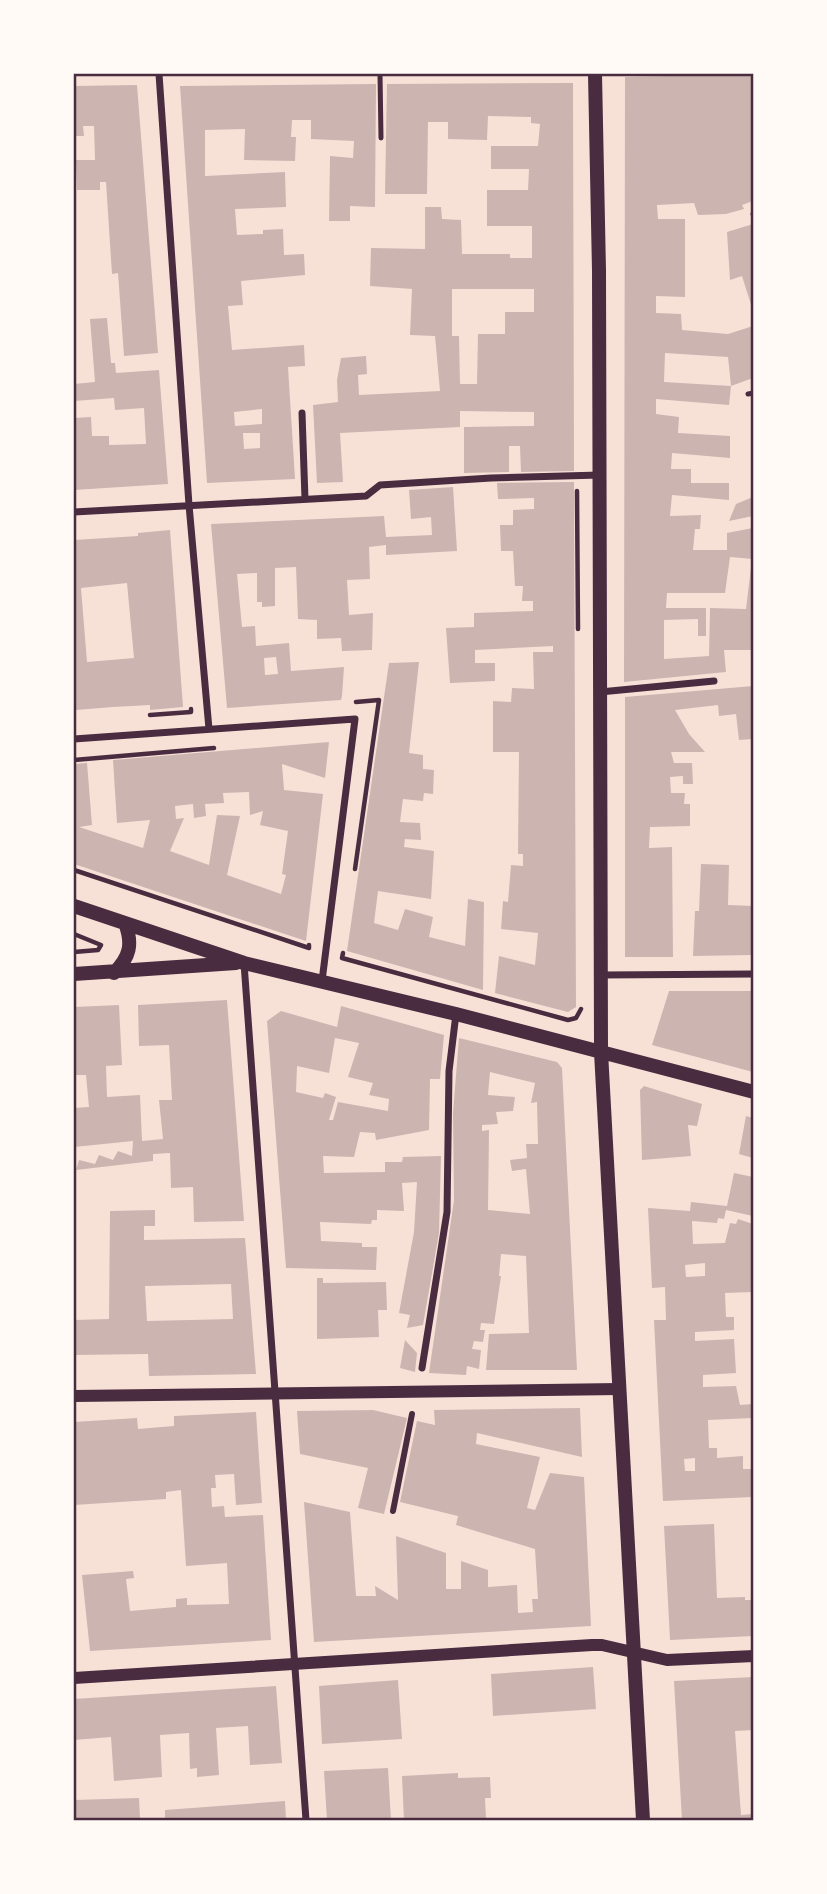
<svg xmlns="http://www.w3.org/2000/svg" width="827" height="1894" font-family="'Exo 2',sans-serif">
	<rect width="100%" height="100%" fill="#f7e1d7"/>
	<!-- building -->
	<path fill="#ccb4b1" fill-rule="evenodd" d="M753,74V201L742,205L744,209L726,214L698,215L694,203L657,205L658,219H685V297L656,296V313L681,314L682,330L728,334L753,326V378L731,386L728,357L665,353L664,382L731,386L729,405L656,399V414L679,417L678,433L730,436V458L672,453L671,469H691V483H729V500L672,495L670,516L701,515L700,529H695L693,550H727V533L753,528V559L730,557L725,593H667L666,608H706V636H698V619L664,620V659L709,656L710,608L746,609L752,559L753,650H724L726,672L624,682L625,77Z
		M573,83L574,471L521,472L520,446H509V472L464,473V427L534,426V412L460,411V427L340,433L343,482L317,483L313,405L338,402L337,380L341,358L366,356L367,374L358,375L359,395L440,391L435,336L410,335L412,289L370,286L371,248L425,249V207H441L442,219L461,220L462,254H510V258H532V226H487V190H528L529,169H491V146H538L540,124L531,123V117L488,116L487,140L448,139V122H428L427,194H385L387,84ZM452,289H534V312H505V334H478L477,384H460L459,336H452Z
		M376,84L375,207L350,206V221H329L330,156L353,158L354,141L311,139V120H292L291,137H296L295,161L244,160L245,129L205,130V176L285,172L286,207L235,209L237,235L263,234V230L283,229L284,255L304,254L305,275L241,281L243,305L228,306L232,350L304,345L305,366L288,367L295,479L207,483L180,86ZM262,409V424L235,426L234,412ZM243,433H260V448L244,449Z
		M137,85L158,353L124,356L118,273L112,274L106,182H100V190H77L76,160H95L94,126H83L84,136H74V86Z
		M753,224V311L742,276L730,280L727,232Z
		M107,318L111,363H115L116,373L159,370L168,484L74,490V418L91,417L92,436H109V445L146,444L144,408L115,410L114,398L74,401V384L95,382L90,319Z
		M574,482L576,1007L568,1012L495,993L499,956L535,965L538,933L501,929L503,901L508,902L511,865L523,866V854H518L519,752H493V701L511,702L512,688L534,689L533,652H553V646L475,650V663H495V681L450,683L446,628L474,627V613L533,611V601H522L523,586H515L513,551H501L500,525H513V510L534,509V498L498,499L497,483Z
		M453,487L457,551L386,555V545L369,547L370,579L347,580L349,615L373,613L372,650L342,651L341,638L317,639V620L298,619L296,567L275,568V606L262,607V602H257V573L237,574L242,627L255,626L256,646L289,643L291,671L344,667L342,696L341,700L227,708L211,524L384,516L386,537L432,535L431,517L411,519L409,490ZM276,657L278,674L265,675L264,658Z
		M753,497V516L729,521L736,504Z
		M170,530L183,707L150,710V705L113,707L76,710V716H74V540L138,536V533ZM127,583L134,658L87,662L81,588Z
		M419,662L409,753L423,755V769L434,770L433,794L424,793L423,801L403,799L400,822L420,823L421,840L405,839L404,847L434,851L431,899L378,891L374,923L398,930L405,909L433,917L429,937L465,946L468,899L484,902L483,990L347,951L389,663Z
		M753,686V739L739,740L736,714L719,716L718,705L675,710L689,734L705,752H671L674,763H692L693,784H683V776L670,777L671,793H685L684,804H690V826L650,827L649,848L672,847L673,957H625V697Z
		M329,742L325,778L282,764L284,790L323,794L306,941L74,864V764L87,763L92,825L79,827L143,848L150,820L117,823L113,760ZM249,792L250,815L263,811L260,825L288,831L282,874L286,875L281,894L227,875L240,816L217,815L209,865L170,851L184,818L176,819L175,806L193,804L194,818L206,816L205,804L224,803L223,793Z
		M701,864L729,865L728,905L753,906V955L693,956L695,911H699Z
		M669,991H753V1072L652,1045Z
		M227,1000L244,1221L194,1222L193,1187L171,1188L170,1153L153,1154V1161L76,1170L79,1160L95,1164L99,1155L113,1160L118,1151L132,1156L133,1141L74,1147V1108L89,1107L86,1075H76L74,1007L119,1005L122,1065L106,1066L107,1097L140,1095L142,1141L163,1139L159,1100H172L169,1045L139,1046L138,1005Z
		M341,1006L444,1035L440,1079H430L429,1130L376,1140L375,1133L360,1132L354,1157L323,1156L324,1173L385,1172V1162H402L403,1157L441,1156L439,1233L423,1325L407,1328L410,1315L399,1313L414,1232L417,1182L402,1183L404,1211L377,1210V1220H372L371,1224L320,1222L321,1241L362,1243V1247H377L376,1270L286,1268L267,1021L281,1011L337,1027ZM335,1038L359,1043L348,1077L373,1083L369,1095L389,1099L388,1111L338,1102L333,1120H329L336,1097L325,1093L323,1098L296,1092L297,1066L329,1073Z
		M459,1038L557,1062L562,1068L577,1370H486L489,1334L529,1333L526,1256L501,1254L499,1276H501L494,1324L481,1323L480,1330H485L483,1342L474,1341L472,1349L481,1350L479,1369L467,1366L466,1375L429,1373L454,1200L453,1113ZM490,1072L535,1083L531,1103L537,1102L538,1144H526L527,1158L510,1160L512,1171L526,1169L530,1214L488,1210L489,1130L482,1131V1125L498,1124L496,1112L513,1111L515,1097L488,1095Z
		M644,1086L702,1104L697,1126L688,1125L691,1156L642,1160L640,1090Z
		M746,1116L753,1118V1158L739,1154Z
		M734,1173L753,1177V1216L726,1210L724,1219L718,1218L717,1223L692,1221L693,1244L725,1243L730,1223L736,1224L738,1219L753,1224V1292L725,1293L726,1317H734V1330L695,1332V1341L734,1339L736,1373L703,1375V1387L736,1386L740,1405L753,1404V1418L708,1420L709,1448H717V1458L743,1456V1469H753V1497L663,1501L654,1320H666L665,1287L652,1288L648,1208L690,1211L691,1202L727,1206ZM705,1263V1276L686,1277L685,1265ZM695,1458V1471H685L684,1459Z
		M155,1210V1226H144V1240L245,1238L256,1374L149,1376L148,1354L74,1355V1320L109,1319L110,1211ZM231,1284L233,1319L147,1321L145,1286Z
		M317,1278H323V1283L386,1282L387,1310H378L379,1337L317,1339Z
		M405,1340L417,1353L415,1372L400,1368Z
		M580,1408L582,1457L477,1433L476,1444L540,1457L527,1508L535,1510L550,1473L584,1477L591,1626L314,1642L304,1502L350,1512L356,1596H376L375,1586L398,1600L396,1536L446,1553V1589H461V1561L488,1570V1587L517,1585L518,1613L533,1612L532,1599H538L535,1549L456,1525L458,1516L400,1502L417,1421L435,1425L434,1410Z
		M373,1410L407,1418L384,1514L358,1508L368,1468L300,1454L297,1411Z
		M256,1412L262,1503L236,1505L234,1474L215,1475L216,1488H211L212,1507L224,1506L225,1517L263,1515L271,1640L90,1651L82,1575L133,1571L134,1578L126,1579L130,1611L176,1607V1599L187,1598V1605L229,1604L227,1563L186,1566L181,1490L166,1492V1499L74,1505V1422L137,1418L138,1429L174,1426V1416Z
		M714,1524L717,1598L745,1597V1600H753V1636L670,1640L664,1526Z
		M593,1667L596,1709L493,1716L491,1674Z
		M753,1677V1730L735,1731L741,1815L753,1814V1820H682L674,1681Z
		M398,1680L402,1739L322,1744L319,1686Z
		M276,1686L282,1763L250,1765L248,1726L216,1728L219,1775L197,1777V1768L190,1769L189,1733L160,1735L162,1777L114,1781L111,1737L74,1740V1699Z
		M388,1768L391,1820H327L324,1771Z
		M458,1773V1778L490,1777L491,1798H485L486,1819L404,1820L402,1776Z
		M139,1798L140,1818L74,1820V1800Z
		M285,1801L286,1820H165V1810Z"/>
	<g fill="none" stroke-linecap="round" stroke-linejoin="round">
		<!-- path -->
		<path stroke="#4a2c40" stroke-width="4.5" d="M577,491L578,629
			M150,715L191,712V709
			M74,760L214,748
			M355,869L379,700L356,702
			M74,870L309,948V945
			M74,934L101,945L98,950L74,952
			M343,953L342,958L568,1020L576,1018L581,1009"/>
		<!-- service -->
		<path stroke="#4a2c40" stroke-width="5" d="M380,74L381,138
			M753,214H754
			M748,394L754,393"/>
		<!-- pedestrian -->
		<path stroke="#4a2c40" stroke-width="6" d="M393,1511L412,1414"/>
		<!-- minor -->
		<path stroke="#4a2c40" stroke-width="7" d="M159,74L189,505L209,729
			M302,413L305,499
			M74,512L366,496L380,485L491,478L600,475
			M600,692L714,681
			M74,739L355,719L322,981
			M244,963L306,1820
			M601,975L754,974
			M422,1368L447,1212L449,1071L456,1014"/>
		<!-- tertiary -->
		<path stroke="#4a2c40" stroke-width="12" d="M74,1396L619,1389
			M74,1678L592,1645H602L667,1660L754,1656"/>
		<!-- secondary -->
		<path stroke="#4a2c40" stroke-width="14" d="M595,74L599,271L601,1052L643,1820
			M74,906L244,963L456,1014L754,1092
			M114,973C130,957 133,944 125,923
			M74,974L236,963"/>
	</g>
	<!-- border -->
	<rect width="827" height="1894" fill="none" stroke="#fffaf5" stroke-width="150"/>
	<rect x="75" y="75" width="677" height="1744" fill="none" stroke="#4a2c40" stroke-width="2.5"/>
</svg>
